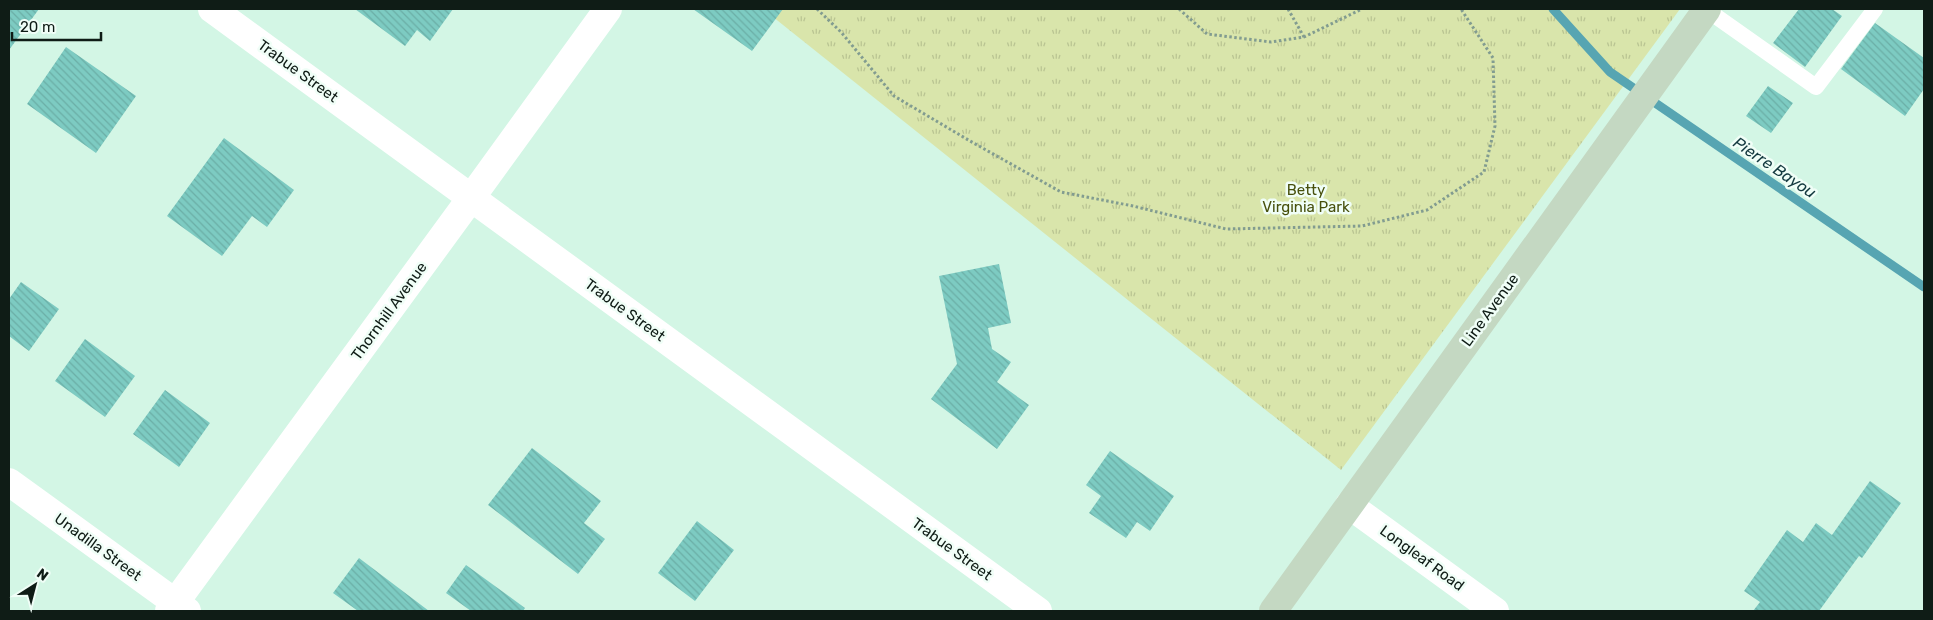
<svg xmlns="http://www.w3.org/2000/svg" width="1933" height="620" font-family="Rubik,sans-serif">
	<defs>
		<pattern id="park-tufts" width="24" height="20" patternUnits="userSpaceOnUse" patternTransform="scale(1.25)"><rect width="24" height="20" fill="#d9e5ab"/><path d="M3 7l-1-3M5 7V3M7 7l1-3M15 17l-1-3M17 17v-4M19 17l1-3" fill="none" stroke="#b9c492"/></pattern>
		<pattern id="building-back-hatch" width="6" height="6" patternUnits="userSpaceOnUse" patternTransform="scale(1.25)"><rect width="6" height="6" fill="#7dcbc2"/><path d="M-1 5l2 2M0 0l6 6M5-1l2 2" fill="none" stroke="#6baea6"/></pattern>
	</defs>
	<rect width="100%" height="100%" fill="#d3f6e5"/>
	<!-- park -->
	<path fill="url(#park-tufts)" d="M763,9H1680L1341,470Z"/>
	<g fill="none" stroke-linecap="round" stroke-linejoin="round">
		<!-- stream -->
		<path stroke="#57a5b2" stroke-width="9" d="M1553,9L1610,72L1924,287"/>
	</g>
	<!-- building -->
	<path fill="url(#building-back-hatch)" d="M9,9H39L9,50Z
		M355,9H453L430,41L417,30L405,46Z
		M693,9H783L752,51Z
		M1799,9H1832L1842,16L1805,67L1773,43Z
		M1875,23L1924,58V89L1905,116L1841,69Z
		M66,47L136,96L96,153L27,104Z
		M1768,86L1793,103L1771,133L1746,116Z
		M224,138L294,190L267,227L252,216L222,256L167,216Z
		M999,264L1011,323L988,328L992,349L1011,362L997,382L1029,405L997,449L931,399L957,364L939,276Z
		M21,282L59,309L29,351L9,336V299Z
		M85,339L135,376L105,417L55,381Z
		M165,390L210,423L179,467L133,434Z
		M532,448L601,501L584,523L605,539L578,574L488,505Z
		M1110,451L1174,496L1150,531L1137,522L1126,538L1089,513L1101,496L1086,485Z
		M1870,481L1901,503L1862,558L1859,556L1819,611H1753L1760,602L1744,591L1787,530L1803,542L1816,523L1832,535Z
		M697,521L734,550L695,601L658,573Z
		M359,558L429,611H358L333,593Z
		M466,565L525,608L523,611H471L446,593Z"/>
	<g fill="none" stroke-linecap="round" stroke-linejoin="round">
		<!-- path -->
		<path stroke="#829c90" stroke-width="3" stroke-dasharray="2.5 2.5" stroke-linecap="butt" d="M817,9L841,32L894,96L970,141L1061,192L1133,206L1226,229L1362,226L1427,210L1484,172L1495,126L1493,58L1461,9
			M1179,9L1207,34L1271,42L1304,37L1362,9
			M1288,9L1304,37"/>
		<!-- lane -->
		<path stroke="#fff" stroke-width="16" d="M1707,10L1816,87L1875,9"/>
		<!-- street -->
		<path stroke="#fff" stroke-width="28" d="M212,9L1038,611
			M9,482L187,611
			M1349,505L1495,611
			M169,611L471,198L608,9"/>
		<!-- secondary -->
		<path stroke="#c4d8c2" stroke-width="28" d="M1273,611L1707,9"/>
	</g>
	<g text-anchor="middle" stroke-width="5" stroke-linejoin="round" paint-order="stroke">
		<!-- street labels -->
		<g font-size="15" fill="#0f1c16" stroke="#f0fef7">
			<text transform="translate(298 71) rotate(36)" y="5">Trabue Street</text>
			<text transform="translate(625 310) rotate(36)" y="5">Trabue Street</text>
			<text transform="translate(1490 310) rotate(-54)" y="5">Line Avenue</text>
			<text transform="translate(389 311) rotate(-54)" y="5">Thornhill Avenue</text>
			<text transform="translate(98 547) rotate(36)" y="5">Unadilla Street</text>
			<text transform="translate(952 549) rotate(36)" y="5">Trabue Street</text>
			<text transform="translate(1422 558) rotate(36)" y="5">Longleaf Road</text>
		</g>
		<!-- park labels -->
		<g font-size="15" fill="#47500d" stroke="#f0fef7">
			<text x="1306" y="195">Betty<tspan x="1306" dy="17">Virginia Park</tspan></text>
		</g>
		<!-- water labels -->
		<g font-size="16" font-style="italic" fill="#13393f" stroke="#f0fef7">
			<text transform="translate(1775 167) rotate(34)" y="6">Pierre Bayou</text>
		</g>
	</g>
	<!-- border -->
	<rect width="1933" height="620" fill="none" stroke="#0f1c16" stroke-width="20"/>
	<!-- north arrow -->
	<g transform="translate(35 585) rotate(36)" stroke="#f0fef7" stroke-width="4" paint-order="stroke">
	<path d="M0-4L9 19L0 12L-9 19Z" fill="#0f1c16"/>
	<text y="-8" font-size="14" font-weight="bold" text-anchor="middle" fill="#0f1c16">N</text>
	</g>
	<!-- scale -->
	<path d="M12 32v8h89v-8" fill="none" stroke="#0f1c16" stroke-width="2.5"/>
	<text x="20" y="32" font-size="15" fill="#0f1c16" stroke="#f0fef7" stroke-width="4" paint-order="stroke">20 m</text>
</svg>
